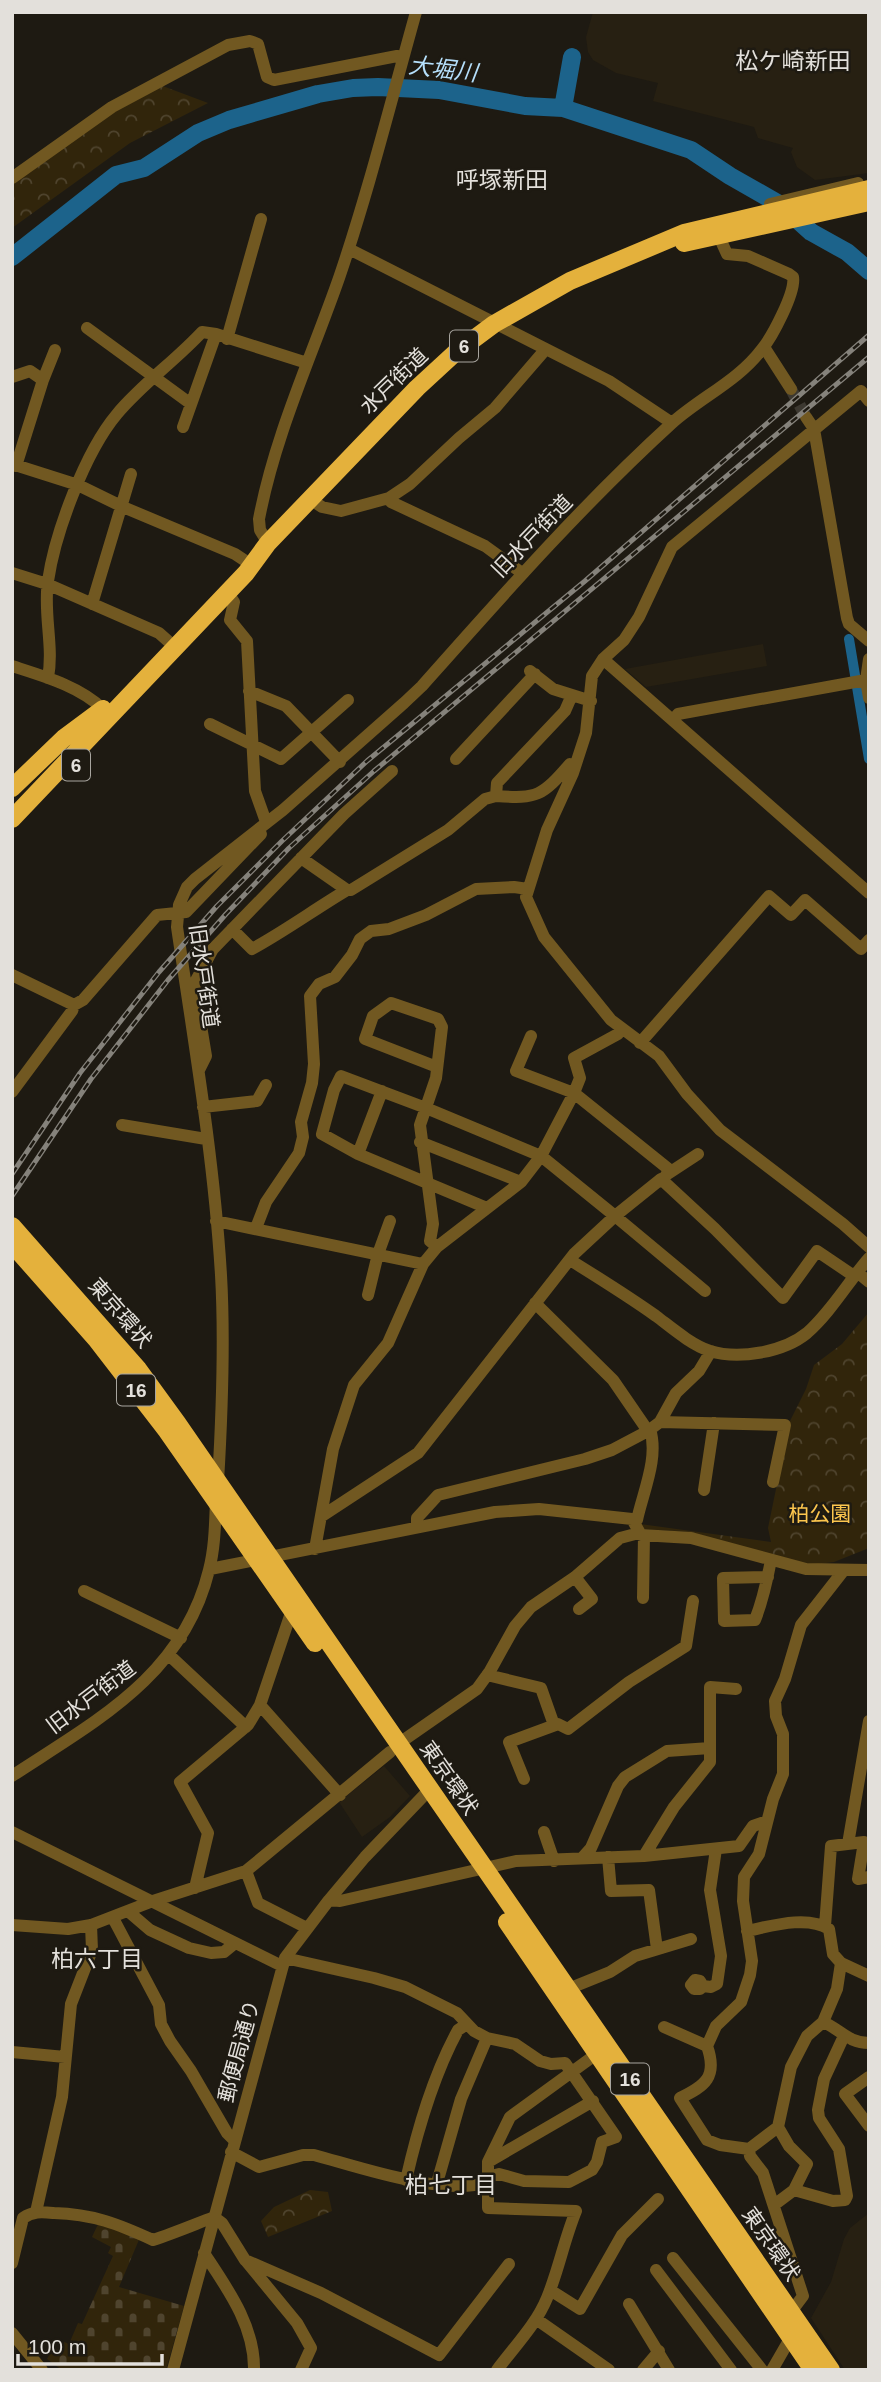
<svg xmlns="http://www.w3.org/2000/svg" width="881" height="2382" font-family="Arial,'Noto Sans JP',sans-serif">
	<defs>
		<pattern id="forest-crowns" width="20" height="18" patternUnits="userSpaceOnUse" patternTransform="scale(1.75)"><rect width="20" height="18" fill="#31250b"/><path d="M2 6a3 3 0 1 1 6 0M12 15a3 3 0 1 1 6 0" fill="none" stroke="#4f442e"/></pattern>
		<pattern id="cemetery-stones" width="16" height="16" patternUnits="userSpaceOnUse" patternTransform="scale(1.75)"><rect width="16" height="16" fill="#31250b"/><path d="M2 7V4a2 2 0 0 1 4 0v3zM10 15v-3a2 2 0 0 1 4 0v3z" fill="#4f442e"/></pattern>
	</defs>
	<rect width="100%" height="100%" fill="#1e1a12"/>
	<!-- built -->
	<path fill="#272012" d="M593,12H869V173L815,180L797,167L791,152L793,148L758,138L754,127L653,101L658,83L616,73L593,60L588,52L586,37Z
		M763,644L767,666L646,687L625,669Z
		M384,1766L410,1796L390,1817L362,1837L339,1802Z
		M869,2213V2370H845L811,2318L831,2282L844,2239L850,2228Z"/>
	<!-- forest -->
	<path fill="url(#forest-crowns)" d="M160,85L208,103L130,143L12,228V182L113,111Z
		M869,1312V1548L834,1562L818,1564L796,1562L690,1532L643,1529L640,1524L771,1542L768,1528L790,1421L806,1389L814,1365L842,1344Z
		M310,2190L328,2192L332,2211L268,2237L261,2221L274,2207Z"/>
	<!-- cemetery -->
	<path fill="url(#cemetery-stones)" d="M100,2220L141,2235L119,2287L184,2306L166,2370H62L47,2359L53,2348L60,2350L64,2342L69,2344L78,2323L82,2324L113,2256L108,2253L111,2247L92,2237Z"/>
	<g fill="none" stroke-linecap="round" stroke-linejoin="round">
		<!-- canal -->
		<path stroke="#1c638b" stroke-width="10" d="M849,639L869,759"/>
		<!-- river -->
		<path stroke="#1c638b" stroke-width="18" d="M563,108L572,57
			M12,257L116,175L144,168L198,133L229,120L318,94L353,88L378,87L439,90L525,106L563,108L691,150L730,176L781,205L811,232L847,252L869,271"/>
		<!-- minor-tunnel -->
		<path stroke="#3c3830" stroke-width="12" stroke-dasharray="12 6" stroke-linecap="butt" d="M791,389L806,417"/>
		<!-- minor -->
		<path stroke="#715821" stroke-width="12" d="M12,178L112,107L228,45L250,41L258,44L267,77L274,80L397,56L403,57
			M770,204L858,183
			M349,249L609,381L672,423
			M87,328L191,404
			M227,339L261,219
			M764,347L791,389
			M12,377L30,371L43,380L55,350
			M869,401L861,391L672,547L639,617L624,640L603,659L592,676L586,733L573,773L547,830L526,897L544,937L611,1020L659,1056L687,1094L720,1130L843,1224L869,1247
			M806,417L814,429L847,618L849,624L869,641
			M183,427L216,334
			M12,464L78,485L123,507L235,554L244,560
			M16,466L43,380
			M389,498L391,502L485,546L522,573
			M310,499L322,507L341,511L389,498L410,484L459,438L495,408L545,350
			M268,543L260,530L259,519C275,435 311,358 339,278C369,190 391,101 416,12
			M12,573L47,584L159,633L168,641
			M228,593L234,602L230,620L247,641L255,791L266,822
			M92,604L131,474
			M603,659L869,893
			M869,659L866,680L869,698
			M12,666C43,676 79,686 103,709
			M530,671L553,689L591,701
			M48,678C54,646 43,613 48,581C55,533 85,452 117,414C142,384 175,361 202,332L216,334L307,363
			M249,691L286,706L340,762
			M674,719L678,714L866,680
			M210,724L281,759L348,700
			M456,759L535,674
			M496,796C538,799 542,796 570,764L575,766
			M301,858L347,890H351L448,830L485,799L496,796L497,783L565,711L572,695
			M232,929L252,949C285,931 315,909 347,890
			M12,975L74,1005L83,1000L157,915L186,912L261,834
			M621,1029L618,1034L574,1058L580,1078L574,1093L671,1171
			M640,1043L769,896L791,915L805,900L861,949L869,940
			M437,1067L365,1039L373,1016L391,1003L438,1019L442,1027L436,1078L420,1125L433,1224L430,1241L437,1247
			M199,1070L206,1056L194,984L213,949L344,814L392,771
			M12,1092L72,1011L74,1005
			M203,1107L257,1101L266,1085
			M122,1125L206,1139
			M420,1142L521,1182
			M358,1154L382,1091
			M666,1175L698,1154
			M487,1208L358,1154L322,1134L334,1090L341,1076L426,1108L541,1156L615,1216L661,1179L715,1229L783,1298L817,1251L854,1276
			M216,1221L423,1264
			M256,1228L266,1202L299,1153L303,1137L301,1122L312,1083L314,1064L310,996L319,984L335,977L352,955L360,939L371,931L389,929L426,915L476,889L514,887L528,889
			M570,1260C599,1278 628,1296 656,1316C672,1328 690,1344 710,1351C739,1360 784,1352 807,1333C831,1312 848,1282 869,1258
			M857,1272L869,1282
			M368,1295L378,1254L390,1221
			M535,1303L613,1380L648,1431
			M660,1422L785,1425L773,1482
			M218,1482C222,1414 225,1344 221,1275C214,1159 194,1042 177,927L179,905L187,887L195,879L283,810L404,703L422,686C502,596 582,505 672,423C701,397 738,381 762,349C772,337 796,292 793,277L789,274L748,256L727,254L716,230
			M704,1490L714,1423
			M322,1516L418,1453L574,1254L615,1216L705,1291
			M632,1519L637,1520C643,1492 659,1458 650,1429
			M417,1527V1518L438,1495L585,1459L612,1450L648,1431L660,1422L676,1393L699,1371L711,1351
			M315,1549L333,1449L354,1385L388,1343L423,1264L437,1247L521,1182L541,1156L574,1093L516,1071L531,1036
			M210,1569L495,1512L539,1509L632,1519L641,1535L691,1538L806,1569L869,1570
			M844,1570L801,1625L785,1679L775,1701L776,1716L783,1734V1774L773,1799L759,1854L744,1877L743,1901L752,1961L750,1975L741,2002L716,2026L707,2046C718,2077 705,2086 680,2098L707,2140L720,2145L749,2149L778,2127L791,2067L807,2036L823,2022L837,1989L841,1963L869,1976
			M575,1577L592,1599L579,1609
			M768,1577L723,1578L724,1621L755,1620C763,1600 767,1581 771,1560
			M84,1591L181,1638
			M643,1598L644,1535
			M169,1655L246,1727
			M487,1675L541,1688L554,1725
			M260,1705L340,1795
			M398,1744L477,1689L490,1671L515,1626L531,1607L575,1577L620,1538L639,1533
			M12,1776C97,1720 183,1676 209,1570C215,1547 215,1523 216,1500
			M524,1779L509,1742L558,1724L568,1729L629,1682L686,1646L693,1601
			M12,1832L282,1966
			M544,1832L554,1861
			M848,1844L869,1721
			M644,1856L674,1807L710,1762V1687L736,1689
			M608,1857L611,1891L649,1890L657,1949
			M582,1858L591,1848L618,1786L625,1777L667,1751L710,1748
			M246,1871L258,1903L307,1928
			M195,1888L208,1833L180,1782L248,1725L260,1705L292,1610
			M329,1900L340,1901L516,1861L644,1856L739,1846L753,1826L767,1821
			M129,1912L150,1930L189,1948L211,1953L224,1952L235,1943
			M113,1918L159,2005L161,2024L170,2041L191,2071L227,2133L235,2141
			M12,1925L68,1929L91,1925L153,1901L246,1871L390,1752
			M825,1926L831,1846L864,1842L858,1879L869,1877
			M747,1931C771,1926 807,1915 829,1929L833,1954L841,1963
			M285,1958L374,1978L405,1987L457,2013L474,2031L487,2038L515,2044L540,2061L551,2064L565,2063L616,2137L602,2142L597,2162L592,2170L569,2182L524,2181L499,2174L487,2177
			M703,1986L700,1981L695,1980L691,1985L694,1989H700L703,1986L711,1987L717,1984L721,1956L710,1890L716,1849
			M568,1989L610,1972L635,1956L691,1939
			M823,2022C840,2029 848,2043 869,2043
			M664,2027L707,2046
			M12,2052L65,2057
			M869,2077L845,2094L869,2126
			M749,2149L750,2156L763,2173L803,2296L791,2312
			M231,2152L259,2167L303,2155H314C362,2168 439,2195 487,2183
			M488,2162L593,2101
			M406,2180C418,2128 433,2076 458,2030L467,2024
			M437,2183L461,2099L487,2038
			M794,2190L833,2201L845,2200L847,2196L839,2149L819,2118L818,2110L824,2079L843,2038
			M774,2205L794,2190L807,2164L789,2146L778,2127
			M36,2212L62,2097L71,2004L92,1950L91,1925
			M204,2253C227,2288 255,2326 254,2370
			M673,2258L762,2370
			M246,2261L297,2323L311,2348L301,2370
			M12,2263L23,2218C33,2211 42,2212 54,2213C93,2214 118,2224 153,2240C174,2233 193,2225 214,2217L222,2223L245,2260L321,2293L439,2355L509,2264
			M656,2270L731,2370
			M550,2290L580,2309L622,2235L658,2199
			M629,2304L669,2370
			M536,2319L609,2370
			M12,2333L42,2370
			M173,2370L285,1958L329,1900L365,1857L430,1789
			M497,2370C514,2347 536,2325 547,2298C559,2269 564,2240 576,2211L488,2208V2162L510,2117L602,2050
			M643,2370L659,2351
			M772,2370L791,2337"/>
		<!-- highway -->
		<path stroke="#e4b13c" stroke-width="18" d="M684,243L869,202
			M12,788L64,738L103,709
			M12,819L246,573L268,543L417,388L455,353L494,324L570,281L684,233L869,189
			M12,1226L138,1369L178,1424L831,2370
			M12,1244L96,1339L167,1431L315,1643
			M507,1922L813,2370"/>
		<!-- rail casing -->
		<g stroke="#85827b" stroke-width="5">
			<path id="rail" d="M12,1174L80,1073L159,972L217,906L282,841L367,761L585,581L869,335
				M12,1196L91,1079L168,980L226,914L289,848L374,771L869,357"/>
		</g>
		<!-- rail -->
		<use href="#rail" stroke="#1e1a12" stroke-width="2.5" stroke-dasharray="8" stroke-linecap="butt"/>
	</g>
	<g text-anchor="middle" stroke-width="5" stroke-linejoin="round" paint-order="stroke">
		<!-- shield labels -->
		<g fill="#1e1a12" stroke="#a8a59f" stroke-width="2">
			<rect x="450" y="330.5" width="28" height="31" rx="5"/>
			<rect x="62" y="749.5" width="28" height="31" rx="5"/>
			<rect x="117" y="1374.5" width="38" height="31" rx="5"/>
			<rect x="611" y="2063.5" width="38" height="31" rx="5"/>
		</g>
		<g font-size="19" font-weight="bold" fill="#e3e0db">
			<text x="464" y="353">6</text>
			<text x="76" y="772">6</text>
			<text x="136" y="1397">16</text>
			<text x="630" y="2086">16</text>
		</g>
		<!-- street labels -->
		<g font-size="21" fill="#e3e0db" stroke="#1e1a12">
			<text transform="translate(394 381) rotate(-44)" y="7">水戸街道</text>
			<text transform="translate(532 536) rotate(-46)" y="7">旧水戸街道</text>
			<text transform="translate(204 976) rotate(82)" y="7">旧水戸街道</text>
			<text transform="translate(120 1313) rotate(49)" y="7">東京環状</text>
			<text transform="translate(91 1697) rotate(-37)" y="7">旧水戸街道</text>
			<text transform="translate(449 1778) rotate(55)" y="7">東京環状</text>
			<text transform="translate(239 2051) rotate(-75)" y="7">郵便局通り</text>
			<text transform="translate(771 2244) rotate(55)" y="7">東京環状</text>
		</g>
		<!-- park labels -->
		<g font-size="21" fill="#fcc64e" stroke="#1e1a12">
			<text x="820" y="1521">柏公園</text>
		</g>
		<!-- neighbourhood labels -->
		<g font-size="23" fill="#e3e0db" stroke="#1e1a12">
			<text x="793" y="69">松ケ崎新田</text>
			<text x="502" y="188">呼塚新田</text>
			<text x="97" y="1967">柏六丁目</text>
			<text x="451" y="2193">柏七丁目</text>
		</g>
		<!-- water labels -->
		<g font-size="23" font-style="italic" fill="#b5dffb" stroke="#1e1a12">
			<text transform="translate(443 69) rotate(7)" y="8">大堀川</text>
		</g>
	</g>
	<!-- border -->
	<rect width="881" height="2382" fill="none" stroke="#e3e0db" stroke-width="28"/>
	<!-- scale -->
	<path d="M18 2354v10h144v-10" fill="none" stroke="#e3e0db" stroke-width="3.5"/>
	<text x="28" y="2354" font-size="21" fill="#e3e0db" stroke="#1e1a12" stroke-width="5" paint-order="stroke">100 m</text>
</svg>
